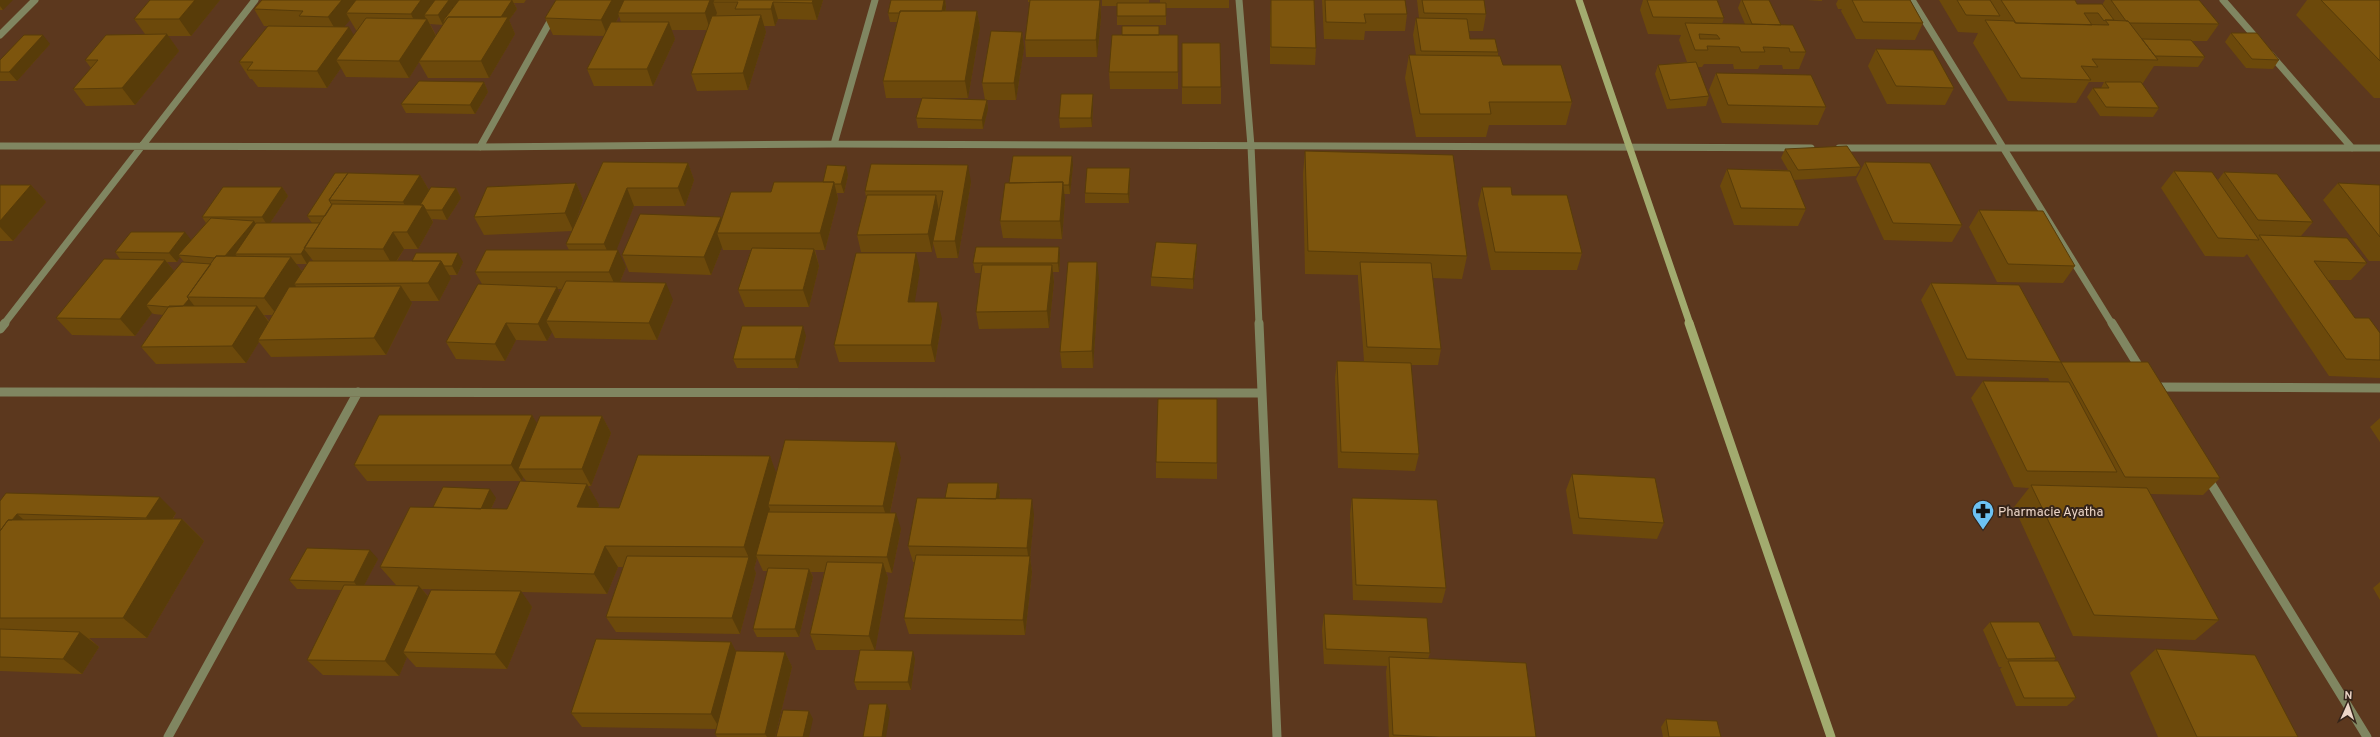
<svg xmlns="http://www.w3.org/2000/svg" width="2380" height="737" font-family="Overpass,sans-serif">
	<rect width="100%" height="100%" fill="#5c381e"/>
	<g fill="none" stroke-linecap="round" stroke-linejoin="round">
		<!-- street-far1 -->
		<path stroke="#808661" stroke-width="7" d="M1239,0L1251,146L1259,324
			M1912,0L2112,324
			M2223,0L2258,40
			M0,35L35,0
			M2271,55L2352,148
			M834,144L875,0
			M0,146L480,147L834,144L1811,148
			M480,147L562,0
			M1839,148H2380
			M4,324L255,0"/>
		<!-- street -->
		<path stroke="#808661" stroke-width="9" d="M1259,323L1277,737
			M2112,323L2141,370
			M0,329L5,323
			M2154,387L2380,388
			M0,392L1262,393
			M2207,477L2367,737
			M168,737L358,392"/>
		<!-- secondary-far1 -->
		<path stroke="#a2ab6f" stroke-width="7" d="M1579,0L1690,324"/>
		<!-- secondary -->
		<path stroke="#a2ab6f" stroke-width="9" d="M1689,323L1831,737"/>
	</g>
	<!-- wall -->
	<path fill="#6c490b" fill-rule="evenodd" d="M0,0L3,10H0Z
		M150,0H220L191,36H168L179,51L135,105L86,106L73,89L91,68L85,60L145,34L134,19Z
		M262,0H526L524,3H514L517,9L509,20L515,34L489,78H428L419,62L409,78L346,77L341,68L327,88L258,87L252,79H250L239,62L268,26H264L254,9ZM350,20L356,30H357L354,36L343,27ZM430,24L443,25L436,35Z
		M556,0H823L817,20L778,19L775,26H764L766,32L748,90L697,91L691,74L707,30H671L675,39L653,86H594L587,69L604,36L553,35L545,18ZM619,16L621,22H616Z
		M891,0H945L946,7V11H977L980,28L968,98H886L883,81L897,22H890L888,13Z
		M1028,0H1100L1101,17L1097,57H1026L1025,40L1030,2H1028Z
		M1102,0H1149V3H1160V0H1229V8H1166V25H1117V6H1102Z
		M1271,0L1316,48L1315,65L1270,64V16Z
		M1322,0H1405L1407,14L1405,31H1365L1364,40L1324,39Z
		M1417,0H1484L1486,14L1483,31H1469L1470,39L1498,52V56L1503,65L1572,102L1566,125H1489L1486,137H1416L1405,78L1409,55H1416L1413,35L1416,18H1419Z
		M1643,0H1717L1724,18L1722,24H1745L1738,8L1741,0H1769L1781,25L1806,52L1799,69H1783L1782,65H1760L1758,69H1734L1733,64H1704L1702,67H1698L1709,96L1706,106L1667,109L1655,74L1658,65L1687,62L1679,40L1681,35L1648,34L1640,10Z
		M1807,0H1822V1Z
		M1838,0H1910L1923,23L1915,40L1856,39L1841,11L1842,9H1838L1836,4Z
		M1939,0H2075L2077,4L2102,5L2105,0H2199L2219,24L2207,41H2192L2205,57L2198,67L2154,66L2143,83H2142L2159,108L2153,117L2100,116L2087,97L2093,88H2101L2104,82H2089L2076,103L2008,101L1973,43L1978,33L1958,32Z
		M2307,0H2380V98H2374L2296,15Z
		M1022,32L1024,48L1016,100H987L988,109L983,129L918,128L916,118L985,100L982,83Z
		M2231,33L2279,60L2273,69L2246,68L2225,42Z
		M1160,35H1178V89H1110L1109,72Z
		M1182,43L1221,87V104H1182Z
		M50,44L17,81H0V60Z
		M1876,49L1954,88L1945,105L1887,104L1868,66Z
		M1716,73L1826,107L1818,125L1722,123L1709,90Z
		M484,82L488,92L475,114L406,113L401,104Z
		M1093,103L1092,127L1060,128L1059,118Z
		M1785,149L1861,167L1856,176L1794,180L1806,209L1798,226L1734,225L1720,186L1727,169L1788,170L1781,158Z
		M1305,151L1467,256L1462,279L1433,278L1441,349L1438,365H1411L1419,454L1415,471L1338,468L1335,378L1337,361H1364L1358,279V275L1305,274L1303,174Z
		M603,162L688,163L694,180L685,206H634L616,250L626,267L620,282L673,300L657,340L555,338L552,332L547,341L516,340L505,361L456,359L446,342L482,284L475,272L569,250L566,244L572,231L484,235L474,217L576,183L583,200L575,224ZM558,289H561L560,293Z
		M1865,162L1962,225L1952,242L1884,240L1856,179Z
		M1073,165L1070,194H1064L1065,200L1062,239L1003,238L1000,221L1009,183Z
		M1130,168V177L1129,203H1085V193Z
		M2174,171L2218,180L2224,172L2313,222L2301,236L2367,263L2351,280H2328L2355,318L2380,333V378L2329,376L2247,254L2244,257L2205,256L2161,188Z
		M335,173L420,175L429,190L456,188L461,198L447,220L432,219L433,222L418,249H404L397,261L463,262L457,275H449L451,278L439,301H410L412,303L386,355L271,357L259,342L246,363L156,364L141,347L163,315L154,314L152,313L135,336L72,335L56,318L120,259L115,252L191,240L206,223L202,217L282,187L288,196L270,223H312L307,216ZM180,257L184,262L174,271L167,262H177ZM311,258L313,261H309ZM296,264H307L302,271ZM264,315H272L269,321Z
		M848,175L844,193H837L838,199L825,250H815L819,266L809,307H745L738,290L751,250H723L722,247L711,275L629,272L622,255L721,217L722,219L771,192L823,182Z
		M971,182L958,258H937L933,243L932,252H861L857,235L866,197L865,191Z
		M2338,183L2380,185V261H2369L2323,200Z
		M0,185H31L46,202L13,241H0Z
		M1482,187L1582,253L1577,270H1491L1478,204Z
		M1979,210L2075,266L2063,283L1997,282L1969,227Z
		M1197,253L1193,289L1151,286V277Z
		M1060,256L1059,272H1053L1054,282L1049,328L979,329L976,312L981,273H975L973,263Z
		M920,270L914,302L942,319L935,362H839L834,345Z
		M1099,279L1093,368H1062L1060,352Z
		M1931,283L2061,362L2220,478L2203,495L2150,494L2219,620L2195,640L2073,636L2014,507L2029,488L2014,487L1971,398L1983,381L2050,382L2048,378L1956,376L1921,300Z
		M806,336L798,368H737L733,359Z
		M532,415L537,424L602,416L611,433L591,486H588L599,505L598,507L619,508L770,456L776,474L901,458L890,513L901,529L892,573L886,572L888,578L875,650L915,659L911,690H857L854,682L860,650H816L810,634L824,572H811L813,577L799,637H757L753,629L768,571H763L757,558L754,569L756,573L740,634L616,632L606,617L623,567H618L607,594L521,592L532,607L507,669L416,667L407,657L399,676L323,675L307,660L341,590L297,589L289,580L378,559L364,585H396L380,567L433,507L496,498L491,509H507L527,482L523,477L522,481H367L354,465ZM422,589L486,591L428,596Z
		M2380,418V442L2370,427Z
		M1156,462L1217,463V479L1156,478Z
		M1572,474L1664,523L1657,539L1573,534L1566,490Z
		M998,483L1000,492L999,499L1034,515L1030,558L1032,572L1025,635L909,634L904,618L914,562H913L908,546L945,498Z
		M1352,498L1446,588L1442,603L1353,600L1350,514Z
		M0,501L176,513L173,519H182L204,541L147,638H89L99,647L82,674L0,671Z
		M2380,582V600L2373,588Z
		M1324,614L1430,653L1428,659L1536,737H1389L1386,672L1387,666L1324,664L1322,630Z
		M1990,622L2056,658L2054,661L2076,698L2067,706H2016L2000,669L2002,667H1999L1983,630Z
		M731,642L736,652H785L792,667L775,737H717L715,734L716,729L582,727L571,713Z
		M2156,649L2298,737H2158L2130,673Z
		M1666,719L1721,737H1663L1661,727Z"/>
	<!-- shaded-wall -->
	<path fill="#583c09" d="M0,0H13L3,10L0,6Z
		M195,0H220L191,36L179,19Z
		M342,0H365L346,13L350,20L338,34L328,17Z
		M421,0H441L424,15L427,20V19L436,36L419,61V62L409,78L399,61L419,31L411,14Z
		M449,0H459L443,21L444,23L443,25L438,15Z
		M512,0L517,9L509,20L515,34L489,78L481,61L497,23Z
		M612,0H627L618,13L619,16L608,37L601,20Z
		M710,0H717L713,2L717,13L710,30L705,13Z
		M813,0H823L817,20L812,3Z
		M944,0H945L946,7L944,22L942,13Z
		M1100,0L1101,17L1097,57L1096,40Z
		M773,2L778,19L775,26L771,9Z
		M977,11L980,28L968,98L965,81Z
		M761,15L766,32L748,90L743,73Z
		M669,22L675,39L653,86L647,69Z
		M349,27L359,44L336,60L341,68L327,88L317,71Z
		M1022,32L1024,48L1016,100L1014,83Z
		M167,34L179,51L135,105L122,88Z
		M43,35L50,44L17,81L9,72Z
		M484,82L488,92L475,114L470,105Z
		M1093,94V103L1092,127L1091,118Z
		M987,100L988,109L983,129L982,120Z
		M1072,156L1073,165L1070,194L1069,185Z
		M688,163L694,180L685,206L678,188Z
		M968,165L971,182L958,258L955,241Z
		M846,166L848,175L844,193L841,184Z
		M1130,168V177L1129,203L1128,194Z
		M420,175L430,192L413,219L403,202Z
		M834,182L838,199L825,250L820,233Z
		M1063,182L1065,200L1062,239L1060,221Z
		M576,183L583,200L573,230L565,213Z
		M31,185L46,202L13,241L0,227V221Z
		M282,187L288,196L268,226L262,217Z
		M456,188L461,198L447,220L442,210Z
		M627,188L634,206L612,261L604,244Z
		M936,195L939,212L933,241V243L932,252L928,234Z
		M423,205L433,222L418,249L407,232Z
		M721,217L727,233H717L722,247L711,275L704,257Z
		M254,221L261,230L235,254L238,258L223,259Z
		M185,232L192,241L178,255L180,257L177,262L169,253Z
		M393,232L404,249L393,266L383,249Z
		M1197,244V253L1193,289V279Z
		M1059,247L1060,256L1059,272L1058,263Z
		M304,249L311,258L307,264L301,254Z
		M814,249L819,266L809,307L803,290Z
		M618,250L626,267L617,289L609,272Z
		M458,253L463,262L457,275L452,266Z
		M916,253L920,270L912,319L908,302Z
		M291,257L304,274L294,284L296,286L277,315L264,298Z
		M165,260L179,277L146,305L152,313L135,336L120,319Z
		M441,261L451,278L439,301L428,283Z
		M1097,262L1099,279L1093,368L1092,351Z
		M1052,265L1054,282L1049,328L1047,311Z
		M666,283L673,300L657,340L649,323Z
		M401,286L412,303L386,355L374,338Z
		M557,287L565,304L546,321L552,332L547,341L538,324Z
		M189,299L196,308L182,307Z
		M938,302L942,319L935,362L931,345Z
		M257,306L270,324L258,340L259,342L246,363L232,346Z
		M506,323L516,340L505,361L495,344Z
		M803,326L806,336L798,368L795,359Z
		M532,415L542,432L518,469L523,477L522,481L511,465Z
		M602,416L611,433L591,486L582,469Z
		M896,442L901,458L888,522L883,506Z
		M770,456L778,478L768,505L770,509L758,555H756L757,558L754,569L744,547Z
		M998,483L1000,492L997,513L995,504Z
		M587,484L599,505L590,528L577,507Z
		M490,489L496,498L482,528L476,519Z
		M160,497L176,513L163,534L146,518Z
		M1032,499L1034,515L1030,558L1032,572L1025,635L1023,620L1029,562L1027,548Z
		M896,513L901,529L892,573L887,557Z
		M17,514L36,530L0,537Z
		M182,519L204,541L147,638L123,618Z
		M605,546L618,567L607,594L594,574Z
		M370,550L378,559L361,591L354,582Z
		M749,557L756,573L740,634L732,618Z
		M883,563L888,578L875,651L869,636Z
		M809,569L813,577L799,637L795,629Z
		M419,586L432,601L403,652L407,657L399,676L385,661Z
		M521,591L532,607L507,669L495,654Z
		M80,632L99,647L82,674L63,659Z
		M731,642L739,657L720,729L711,714Z
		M913,651L915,659L911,690L908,682Z
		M785,652L792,667L775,737H767L765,734Z
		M887,704L890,712L886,737H882Z
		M809,711L813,719L809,737H803Z"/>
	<!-- building -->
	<path fill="#7d550d" stroke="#583c09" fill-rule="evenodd" d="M150,0H195L179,19H134Z
		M262,0H342L328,17L299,16L303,11L254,9Z
		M356,0H421L411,14L346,13Z
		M435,0H449L438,15H424Z
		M459,0H512L501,17H448L445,21H443Z
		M556,0H612L601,20L545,18Z
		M624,0H710L705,13H618Z
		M714,0H813L812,3L773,2L771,9H735L738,2H713Z
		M891,0H944L942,11H900V13H888Z
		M1030,0H1100L1096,40H1025Z
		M1271,0H1314L1316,48L1271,47Z
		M1325,0H1405L1407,14H1364L1366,23L1326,22Z
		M1422,0H1484L1486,14L1424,13Z
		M1647,0H1717L1724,18L1653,17Z
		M1742,0H1769L1781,25L1752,24Z
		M1852,0H1910L1923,23L1863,22Z
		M1957,0H1990L2000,16L1966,15Z
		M2001,0H2075L2077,4H2102L2114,20H2105L2104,21L2098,13H2084L2092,25L2016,23Z
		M2111,0H2199L2219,24L2130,23L2128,21H2126Z
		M2321,0H2380V61Z
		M1117,3H1166V16H1117Z
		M900,11H977L965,81H883Z
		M761,15L743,73L691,74L712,16Z
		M448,17H508L481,61H419Z
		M366,18L427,19L399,61L336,60Z
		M1416,18L1467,19L1470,39H1495L1498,52L1421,51Z
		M1985,20L2014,21L2015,23L2109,25L2105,20L2128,21L2158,60L2092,59L2098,67L2081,66L2091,80L2021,78Z
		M611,22H669L647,69H587Z
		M1685,23L1793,25L1806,52H1790L1789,48L1763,47L1765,52H1741L1739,47L1707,46L1708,50H1695ZM1699,34L1717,35L1720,39H1700Z
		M268,26L349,27L317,71L247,70L253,62H239Z
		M1122,26H1159V35H1122Z
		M991,31L1022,32L1014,83H982Z
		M2231,33H2257L2279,60L2252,59Z
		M167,34L122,88L73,89L98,60H85L106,35Z
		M24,35H43L9,72H0V60Z
		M1112,35H1178V72H1109Z
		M2142,39L2191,40L2205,57L2155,56Z
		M1182,43H1220L1221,87H1182Z
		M1876,49L1933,50L1954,88L1896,86Z
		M1409,55L1500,56L1503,65H1561L1572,102H1489L1491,114H1420Z
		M1696,62L1709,96L1670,100L1658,65Z
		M1716,73L1811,75L1826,107L1728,105Z
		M419,81L484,82L470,105L401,104Z
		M2105,82H2141L2159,108L2106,107L2093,88H2109Z
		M1061,94H1093L1091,118H1059Z
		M922,98L987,100L982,120L916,118Z
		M1847,146L1861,167L1798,170L1785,149Z
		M1305,151L1453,155L1467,256L1308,251Z
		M1013,156H1072L1069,185H1063V182L1009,183Z
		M603,162L688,163L678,188H627L604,244H566Z
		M1865,162L1930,163L1962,225L1893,223Z
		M871,164L968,165L955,241H933L943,191H865Z
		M827,165L846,166L841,184H834V182H823Z
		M1087,168H1130L1128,194L1085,193Z
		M1727,169L1790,171L1806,209L1741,208Z
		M2174,171L2212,172L2259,240L2218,238Z
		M2224,172L2277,174L2313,222L2258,220Z
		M335,173H348L329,200L332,205L325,216H307Z
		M348,173L420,175L403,202L329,200Z
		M774,182H834L820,233H717L731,192H771Z
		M1063,182L1060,221H1000L1005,183Z
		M576,183L565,213L474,217L487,187Z
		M2338,183L2380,185V237Z
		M0,185H31L0,221Z
		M223,187H282L262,217H202Z
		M431,187L456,188L442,210H426L423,205H420Z
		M1482,187H1511L1512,195H1567L1582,253L1495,252Z
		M867,195H936L928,234L857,235Z
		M332,204L423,205L407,232H393L383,249L304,248Z
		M1979,210L2043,211L2075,266L2008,264Z
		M640,214L721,217L704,257L622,255Z
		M211,218L254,221L225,256H216L215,258L178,255Z
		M256,223H320L301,254H235Z
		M131,232H185L169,253L115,252Z
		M2259,235L2347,238L2367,263L2314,261L2355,318H2369L2380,333V360L2346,359Z
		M1156,242L1197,244L1193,279L1151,277Z
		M976,247H1059L1058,263H973Z
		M752,248L814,249L803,290H738Z
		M486,250H618L609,272H475Z
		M416,253H458L452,266H444L441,261H412Z
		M856,253H916L908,302H938L931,345H834Z
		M216,256L291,257L264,298L187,297Z
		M104,259L165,260L120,319L56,318Z
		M309,261H441L428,283L294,284Z
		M182,262L211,264L187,297L189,299L183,306L169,307L146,305Z
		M1068,262H1097L1092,351L1060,352Z
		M1360,262L1431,263L1441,349L1367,347Z
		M982,265H1052L1047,311L976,312Z
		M566,281L666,283L649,323L546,321Z
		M1931,283L2019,285L2061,362L1967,359Z
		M478,284L557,287L538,324L506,323L495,344L446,342Z
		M401,286L374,338L258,340L289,287Z
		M169,306H257L232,346L141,347Z
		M742,326H803L795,359H733Z
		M1337,361L1411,363L1419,454L1341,452Z
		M2061,362H2148L2220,478L2125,477Z
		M1983,381L2069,382L2117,472L2027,471Z
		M1158,399H1217V463L1156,462Z
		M379,415H532L511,465H354Z
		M540,416H602L582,469H518Z
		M785,440L896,442L883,506L768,505Z
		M638,455L770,456L744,547L605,546L594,574L380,567L410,507L507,509L520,481L587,484L577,507L619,508Z
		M1572,474L1655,478L1664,523L1579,518Z
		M948,483H998L996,499L945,498Z
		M2031,485L2147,488L2219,620L2094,615Z
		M443,487L490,489L481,509L433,507Z
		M6,493L160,497L146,518L17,514L12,520H8L0,531V501Z
		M917,498L1032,499L1027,548L908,546Z
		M1352,498L1437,500L1446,588L1356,585Z
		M768,512L896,513L887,557L756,555Z
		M182,519L123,618H0V531L8,520Z
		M307,548L370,550L354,582L289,580Z
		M916,555L1030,556L1023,620L904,618Z
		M627,556L749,557L732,618L606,617Z
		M827,562L883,563L869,636L810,634Z
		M768,568L809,569L795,629H753Z
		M344,585L419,586L385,661L307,660Z
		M431,590L521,591L495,654L403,652Z
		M1324,614L1427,618L1430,653L1326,649Z
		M1990,622H2039L2056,658L2007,659Z
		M0,629L80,632L63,659L0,657Z
		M596,639L731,642L711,714L571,713Z
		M2156,649L2255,655L2298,737H2197Z
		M860,650L913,651L908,682H854Z
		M736,651L785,652L765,734H715Z
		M1389,657L1526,663L1536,737H1439L1393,735Z
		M2008,661H2058L2076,698H2024Z
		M869,704H887L882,737H863Z
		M783,710L809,711L803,737H776Z
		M1666,719L1717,721L1721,737H1669Z"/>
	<!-- icons -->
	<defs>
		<g id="pharmacy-pin" transform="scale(1.15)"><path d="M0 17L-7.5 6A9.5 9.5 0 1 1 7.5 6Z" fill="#6dc2f3" stroke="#352419"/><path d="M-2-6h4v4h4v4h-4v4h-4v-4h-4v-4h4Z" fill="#111"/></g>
	</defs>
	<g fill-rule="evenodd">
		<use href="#pharmacy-pin" x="1983" y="511"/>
	</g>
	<g text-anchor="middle" stroke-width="4" stroke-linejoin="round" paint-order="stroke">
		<!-- poi labels -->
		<g font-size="13" fill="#ecd5c7" stroke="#352419" text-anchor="start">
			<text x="1998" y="516">Pharmacie Ayatha</text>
		</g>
	</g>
	<!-- north arrow -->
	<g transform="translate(2348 705) rotate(3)" stroke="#352419" stroke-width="3" paint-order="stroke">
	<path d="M0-3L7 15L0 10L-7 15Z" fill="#ecd5c7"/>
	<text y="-6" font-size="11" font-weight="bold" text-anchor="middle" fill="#ecd5c7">N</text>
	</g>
</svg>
